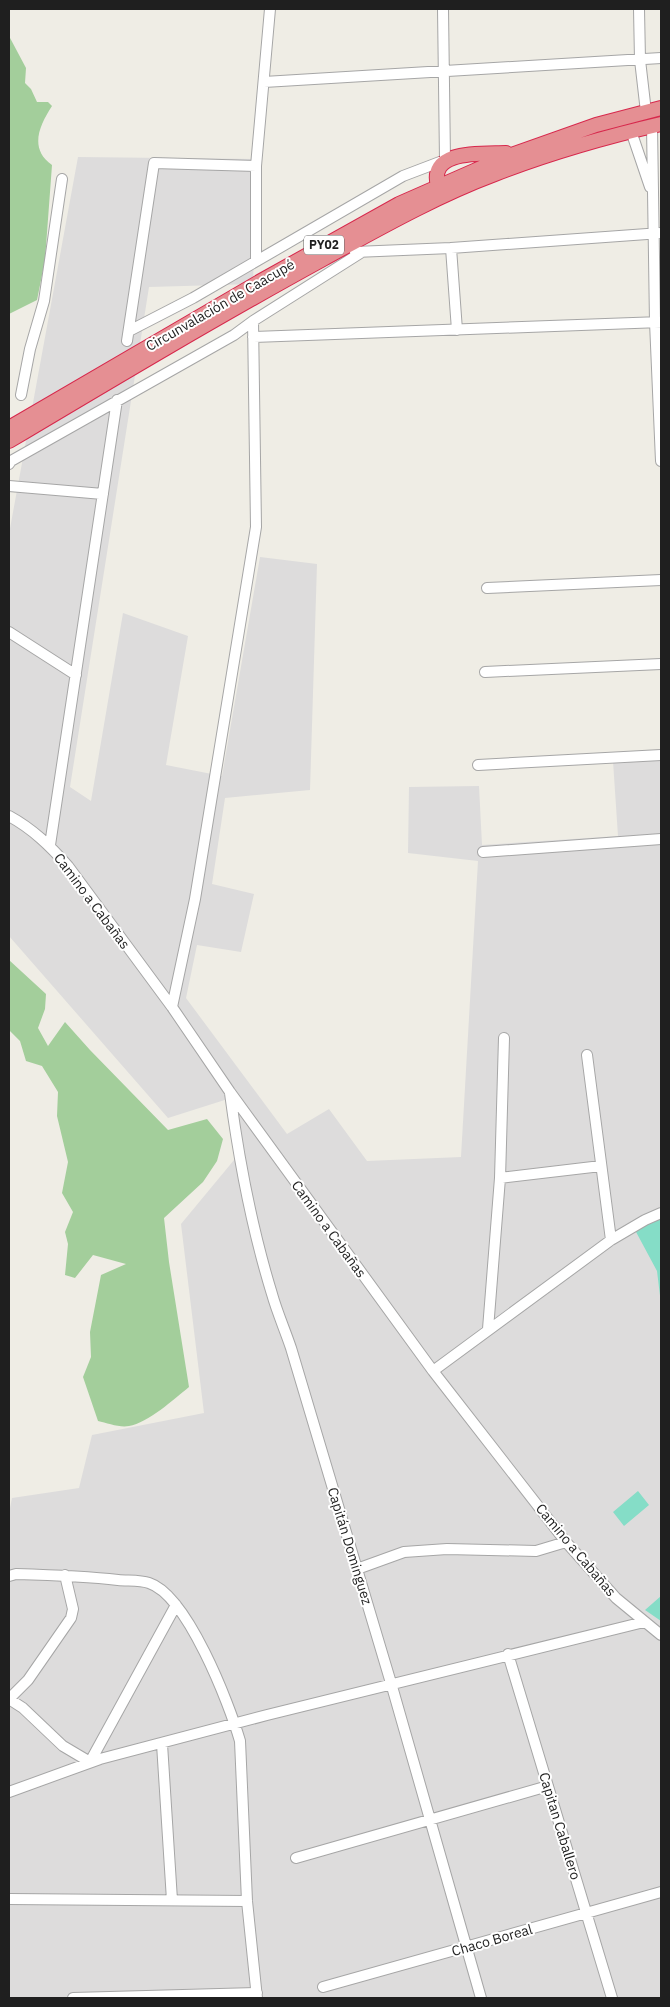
<svg xmlns="http://www.w3.org/2000/svg" width="670" height="2007" font-family="'IBM Plex Sans',sans-serif">
	<rect width="100%" height="100%" fill="#efede5"/>
	<!-- residential -->
	<path fill="#dddcdc" d="M78,157L257,159L253,284L149,287L70,787L91,801L123,613L188,636L166,765L222,776L260,557L317,564L310,790L225,798L212,884L254,894L241,952L197,945L186,998L287,1134L329,1109L367,1161L461,1157L478,861L408,853L409,787L479,786L482,845L618,836L613,761L661,757V1998H9V1513L12,1498L79,1488L92,1435L204,1413L181,1224L239,1154L231,1098L168,1118L9,936V534Z"/>
	<!-- forest -->
	<path fill="#a3ce9b" d="M9,36L26,68L25,83L31,89L37,102H48L52,106C39,126 29,149 52,165L45,260L37,300L9,314Z
		M9,960L46,994L45,1009L38,1028L48,1046L65,1022L90,1050L168,1130L207,1119L223,1139L217,1161L203,1182L164,1218L169,1262L189,1387C174,1399 148,1423 129,1426C120,1428 107,1423 98,1421L83,1377L91,1357L90,1332L101,1275L126,1264L93,1255L75,1278L65,1275L68,1244L65,1232L73,1212L62,1193L68,1162L57,1116L58,1092L42,1066L26,1061L20,1041L9,1030Z"/>
	<!-- pitch -->
	<path fill="#85ddc7" d="M661,1219V1304L657,1271L635,1230Z
		M638,1491L649,1505L624,1526L613,1512Z
		M661,1596V1621L645,1610Z"/>
	<g fill="none" stroke-linecap="round" stroke-linejoin="round">
		<!-- minor casing -->
		<g stroke="#a6a6a6" stroke-width="12">
			<path id="minor" d="M639,9L640,60L646,112
				M264,82L661,58
				M652,126L655,322L661,461
				M631,131L650,187
				M451,248L457,330
				M355,252L451,248L661,233
				M256,261V166L270,9
				M129,331L193,298L403,176L445,160L443,9
				M253,337L661,322
				M127,341L154,163L256,166
				M21,395L30,349L44,301L62,179
				M9,464L11,461L234,335L253,321L362,252
				M9,486L103,494
				M487,588L661,580
				M9,632L76,675
				M485,672L661,664
				M478,765L661,755
				M9,816C33,829 50,846 68,866L172,1007L230,1092L433,1371L566,1542L616,1598L661,1635
				M50,845L117,400
				M483,852L661,839
				M172,1007L195,899L256,527L253,321
				M587,1055L611,1240
				M230,1093C239,1161 252,1229 272,1294C277,1312 285,1330 291,1348L391,1683L481,1998
				M500,1178L601,1166
				M488,1329L500,1178L504,1038
				M433,1371L611,1240L645,1220L661,1213
				M357,1569L404,1552L447,1549L536,1551L566,1542
				M9,1576L16,1574C50,1575 84,1576 118,1580C128,1581 140,1580 149,1583C187,1595 229,1703 240,1741L247,1901L257,1998
				M508,1654L612,1998
				M9,1699L23,1708L63,1746L90,1762L176,1605
				M9,1699L28,1680L71,1618L73,1609L65,1575
				M162,1744L172,1900
				M9,1792L100,1759L267,1715L644,1622
				M296,1858L548,1786
				M9,1899L247,1901
				M323,1987L661,1892
				M73,1998L257,1993"/>
		</g>
		<!-- highway casing -->
		<g stroke="#d7284c" stroke-width="16">
			<path id="highway" d="M438,186C428,149 482,154 506,153
				M9,428L261,281L399,204L506,157L596,125L661,108
				M9,441C113,379 217,317 323,259C378,229 436,196 495,174C549,153 605,137 661,124"/>
		</g>
		<!-- minor -->
		<use href="#minor" stroke="#fff" stroke-width="10"/>
		<!-- highway -->
		<use href="#highway" stroke="#e58f93" stroke-width="14"/>
	</g>
	<g text-anchor="middle" stroke-width="4" stroke-linejoin="round" paint-order="stroke">
		<!-- shield labels -->
		<rect fill="#fff" stroke="#626262" stroke-width="1" x="304" y="235.5" width="40" height="19" rx="4"/>
		<g font-size="12" font-weight="bold" fill="#1f1f1f">
			<text x="324" y="249">PY02</text>
		</g>
		<!-- street labels -->
		<g font-size="14" fill="#1f1f1f" stroke="#fff">
			<text transform="translate(220 305) rotate(-30)" y="5">Circunvalación de Caacupé</text>
			<text transform="translate(92 901) rotate(53)" y="5">Camino a Cabañas</text>
			<text transform="translate(329 1229) rotate(54)" y="5">Camino a Cabañas</text>
			<text transform="translate(350 1546) rotate(73)" y="5">Capitán Dominguez</text>
			<text transform="translate(576 1550) rotate(50)" y="5">Camino a Cabañas</text>
			<text transform="translate(560 1826) rotate(73)" y="5">Capitan Caballero</text>
			<text transform="translate(492 1940) rotate(-16)" y="5">Chaco Boreal</text>
		</g>
	</g>
	<!-- border -->
	<rect width="670" height="2007" fill="none" stroke="#1f1f1f" stroke-width="20"/>
</svg>
